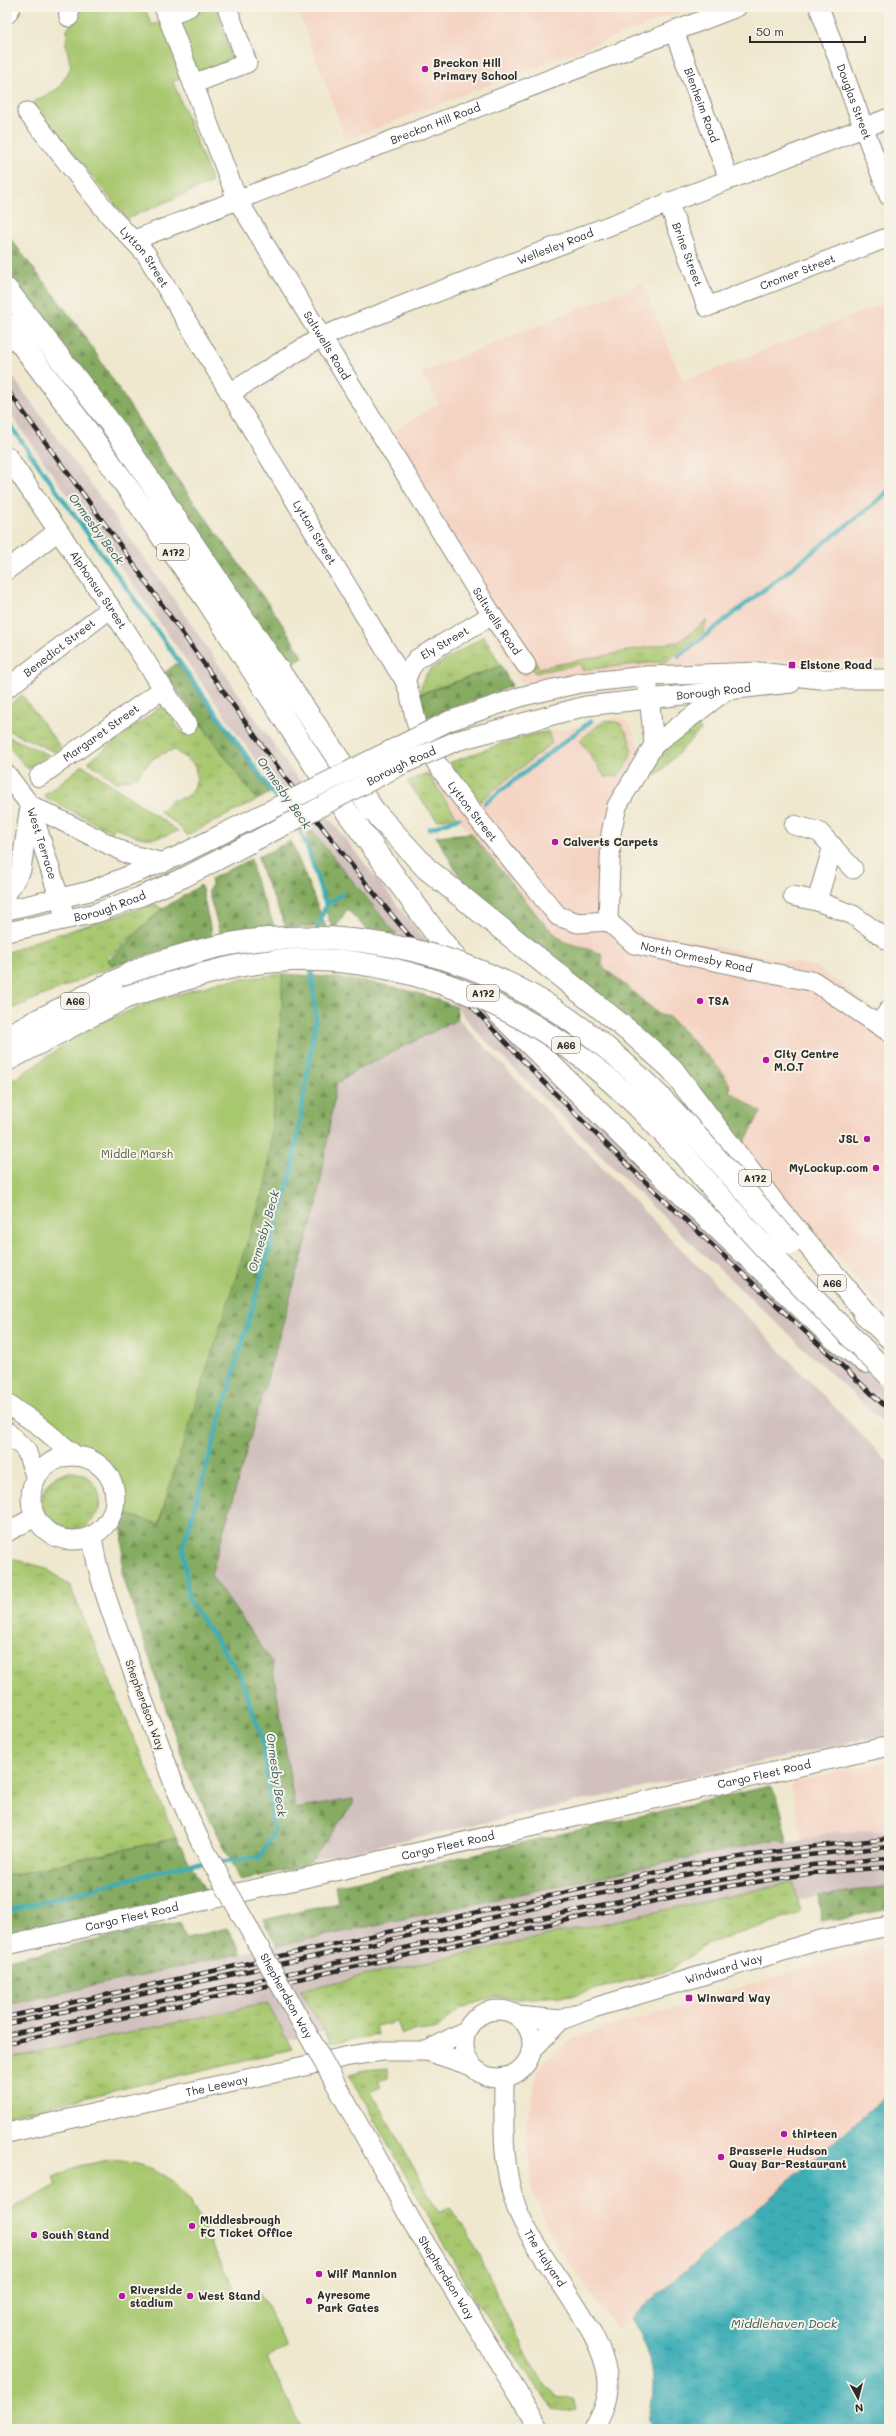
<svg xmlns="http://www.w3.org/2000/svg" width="896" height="2436" font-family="Mali,sans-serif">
	<defs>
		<pattern id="grass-tufts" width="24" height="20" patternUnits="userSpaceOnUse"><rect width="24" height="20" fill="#a8c870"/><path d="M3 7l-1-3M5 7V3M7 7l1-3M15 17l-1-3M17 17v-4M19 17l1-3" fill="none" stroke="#89a35c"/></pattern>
		<pattern id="forest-firs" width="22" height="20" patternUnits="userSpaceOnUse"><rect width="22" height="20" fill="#86ac62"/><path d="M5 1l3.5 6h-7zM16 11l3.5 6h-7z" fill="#6e8c51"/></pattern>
		<pattern id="water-ripples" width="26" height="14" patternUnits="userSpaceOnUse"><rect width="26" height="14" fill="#3daeb6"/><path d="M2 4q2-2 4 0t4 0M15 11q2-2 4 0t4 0" fill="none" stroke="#338e94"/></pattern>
	</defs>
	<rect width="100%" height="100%" fill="#f7f3e8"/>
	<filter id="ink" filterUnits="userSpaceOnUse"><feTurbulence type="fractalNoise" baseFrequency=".025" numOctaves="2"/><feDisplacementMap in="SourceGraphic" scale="8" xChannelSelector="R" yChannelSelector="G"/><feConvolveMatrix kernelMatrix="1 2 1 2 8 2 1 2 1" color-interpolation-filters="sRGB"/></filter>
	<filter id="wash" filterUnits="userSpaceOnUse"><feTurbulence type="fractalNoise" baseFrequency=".012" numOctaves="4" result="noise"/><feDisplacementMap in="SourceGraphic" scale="16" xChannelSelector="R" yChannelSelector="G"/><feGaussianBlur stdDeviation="0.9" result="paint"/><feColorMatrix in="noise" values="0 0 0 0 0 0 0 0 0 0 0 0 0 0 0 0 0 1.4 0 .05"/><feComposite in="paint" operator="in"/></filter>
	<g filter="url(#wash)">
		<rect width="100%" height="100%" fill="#efe8cf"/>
		<!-- built -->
		<path fill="#f5d3c2" d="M297,7H692L346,140Z
			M642,283L683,382L889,301V661H744L524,687L481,612L389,435L439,403L421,373Z
			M620,717L630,725L639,748L635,763L623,780L607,924L817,967L889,1020V1311L875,1298L747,1156L721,1083L602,966L603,954L565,942L546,926L457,817L427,773L512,740Z
			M889,1761V1830L832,1832L802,1841L791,1788L795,1781Z
			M881,1945L889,1997V2094L617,2330L557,2247L533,2193L526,2127L539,2066L574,2038Z"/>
		<!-- industrial -->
		<path fill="#d1c0bd" d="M7,369L169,592L289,767L416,929L502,1026L889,1393V1428L654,1208L476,1031L260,766L132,583L44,462L7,409Z
			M458,1019L889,1463V1734L304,1862L272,1662L211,1576L317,1204L336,1085L355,1071Z
			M889,1830V1886L818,1896L760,1908L484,1992L293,2039L111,2078L7,2103V2005L500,1896L778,1839L787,1844L832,1832Z"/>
		<!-- grass -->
		<path fill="url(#grass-tufts)" stroke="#6a7a4e" d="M507,616L539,668L680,641L707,620L703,632L667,661L582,670L580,664L535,673L504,618Z
			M484,636L501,666L419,694L424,677L431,669Z
			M22,695L61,748L55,752L7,730V707Z
			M163,705L182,733L199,721L257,800L187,835L181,828L160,812L170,801L186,797L194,789L197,778L195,767L191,762L174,750C154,755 149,761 137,777L117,782L88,762Z
			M605,720L620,723C636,745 635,755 618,776L605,777L580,740Z
			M693,720L701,730L656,776L653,774L648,776L647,774L671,742Z
			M548,731L552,743L479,802L449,763L512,740Z
			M7,736L49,755L28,769L7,745Z
			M83,765L178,831C151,842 140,840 115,827L112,832L43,796Z
			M427,773L457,817L437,820L407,782Z
			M155,904L162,909L108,957L111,965H115L7,1011V953L33,942Z
			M42 1501a29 29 0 1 1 58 0a29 29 0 1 1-58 0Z
			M7,1557L46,1568L70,1586L176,1838L7,1876Z
			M793,1882L801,1911L798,1914L709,1943L672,1969L575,1995L518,1999L494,1997L460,2008L438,2028L402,2034L397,2021L376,2026L378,2035L331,2043L300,1990Z
			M267,2003L292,2049L7,2116V2059Z
			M388,2068V2078L378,2081L381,2086L371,2091L439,2213L449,2208L470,2235L521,2345L539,2376L556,2397L574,2399L577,2409L564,2411L553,2409L477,2303L349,2074L365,2070Z"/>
		<!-- forest -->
		<path fill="url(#forest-firs)" stroke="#586c46" d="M7,234L80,329L173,473L277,616L303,657L287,667L9,281L7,277Z
			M177,663L270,793L257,800L164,673Z
			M501,666L512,686L423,719L416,696Z
			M312,831L397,935L368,931L347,909L336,927L332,928C321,897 312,866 307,833Z
			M471,833L546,926L565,942L603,954L602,966L660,1015L669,1017L721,1070L731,1087L729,1091L761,1112L743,1145L470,895L436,836Z
			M291,841L326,927H286L262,872L258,857Z
			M251,859L255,880L275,927L220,933L208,891L212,885L211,879Z
			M201,885L212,936L115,965L107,961L162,909Z
			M282,974C342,977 400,983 456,1007L458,1019L355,1071L336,1085L317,1204L211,1575L272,1662L295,1809L353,1799V1804L312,1860L304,1866L241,1880L190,1779L164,1703L122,1573L123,1513L160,1523L282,1005Z
			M770,1786C782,1802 784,1824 786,1844L777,1839L277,1946L263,1920L338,1903L335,1886Z
			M176,1838L206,1892L7,1936V1876Z
			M889,1886V1909L822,1922L818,1896Z
			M180,1922L186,1938L227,1928L242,1953L7,2005V1960Z"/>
		<!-- park -->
		<path fill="#a8c870" stroke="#6a7a4e" d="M90,7H144L152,25L202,7H216L232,59L173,81L212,182L127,219L32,103L59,88L71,67L66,45L67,30L80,10Z
			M282,974V1005L267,1179L167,1494L159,1524L123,1513C126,1486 118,1462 92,1450C84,1446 75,1445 69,1440C48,1426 29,1408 7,1394V1084L94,1025L149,1003L220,982Z
			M109,2160C168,2163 186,2190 209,2239C219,2259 229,2280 239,2300L260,2291L287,2348L267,2358L302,2429H7V2211L57,2185L54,2178L79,2166Z"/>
		<!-- water -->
		<path fill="url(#water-ripples)" stroke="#346c70" d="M889,2094V2429H654L648,2420C658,2381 653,2353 631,2318Z"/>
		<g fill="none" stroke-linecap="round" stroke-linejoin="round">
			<!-- stream -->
			<path stroke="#3daeb6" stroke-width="4.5" d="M7,421L278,800
				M679,656L874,504L889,490
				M485,803L591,721
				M296,824C310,845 316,880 326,905L316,933
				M429,829L459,818
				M326,905L342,894
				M217,1862L260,1857L274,1831L262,1738L239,1673L189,1601L183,1547L292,1171L316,1018L311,967
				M7,1911L184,1865L206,1863"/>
		</g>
	</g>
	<g filter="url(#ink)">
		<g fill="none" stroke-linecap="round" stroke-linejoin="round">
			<!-- minor casing -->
			<g stroke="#8d8a7d" stroke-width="21">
				<g id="minor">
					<path d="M68,7L69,17"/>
					<path id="s1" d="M164,7L237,199L492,615L526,665"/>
					<path id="s2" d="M819,7L889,196"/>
					<path d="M7,14L11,7"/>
					<path d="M167,15L189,7"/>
					<path id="s3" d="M674,31L729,179"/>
					<path d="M193,84L247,63L227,7"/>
					<path id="s4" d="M27,112L110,216L146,254L399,672C413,686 413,726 425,746C464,806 513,861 558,916L578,923L608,921"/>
					<path id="s5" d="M668,202L707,307L889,237"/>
					<path id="s6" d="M134,240L737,7"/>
					<path id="s7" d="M230,393L323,336L889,118"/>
					<path id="s8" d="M7,456L111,608L187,725"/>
					<path d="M7,570L58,531"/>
					<path id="s9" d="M647,676L654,745L617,806L611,833L608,921L634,944L815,982L889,1032"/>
					<path id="s10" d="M406,679L410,669L417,659L492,615"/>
					<path id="s11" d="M7,688L111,608"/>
					<path d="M449,721L523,696L580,683L647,676L759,672L819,679H889"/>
					<path id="s12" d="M456,741L586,706L791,683"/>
					<path d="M654,745L724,692"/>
					<path id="s13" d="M7,775L30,805L63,910"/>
					<path id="s14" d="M39,777L163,689"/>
					<path d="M30,805L128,854L163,863"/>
					<path d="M794,825L819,832L853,869"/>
					<path d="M7,893L21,870L29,812"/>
					<path d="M793,896L817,901L853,915L889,941"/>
					<path d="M817,901L833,846"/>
					<path d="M7,910L90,891L178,856"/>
					<path id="s15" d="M7,932L96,913L139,897L185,877"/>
					<path d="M879,1024L889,1010"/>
					<path d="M7,1404L37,1424L76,1456"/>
					<path d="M7,1432L26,1450L36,1478"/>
					<circle cx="73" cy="1498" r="42"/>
					<path d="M7,1532L35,1517"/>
					<path d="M92,1536C99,1590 123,1640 140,1692"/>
					<path id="s16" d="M7,1945L889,1746"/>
					<circle cx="498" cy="2044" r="34"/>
					<path d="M517,2016L561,2020"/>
					<path d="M427,2051L472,2066"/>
					<path id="s17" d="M531,2051L561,2020L590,2009L820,1940L889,1926"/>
					<path id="s18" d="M504,2077C504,2122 501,2164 516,2206C536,2261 609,2332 608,2386C608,2402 601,2416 594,2429"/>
					<path id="s19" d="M7,2133L349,2056L382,2051H427L467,2030"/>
					<path id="s20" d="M381,2165L412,2222L540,2429"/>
				</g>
			</g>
			<!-- highway casing -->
			<g stroke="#8d8a7d" stroke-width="24">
				<path id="highway" d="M7,290L115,429L373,810L427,869L635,1036L672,1069L774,1204L874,1322
					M7,325L96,443L207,600L329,787L437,935L498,1012L663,1176L835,1339L866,1362
					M7,1036L144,967
					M7,1060L126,997
					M864,1313L889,1337"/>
			</g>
			<!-- minor -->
			<use href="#minor" stroke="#fff" stroke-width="19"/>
			<!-- highway -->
			<use href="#highway" stroke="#fff" stroke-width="22"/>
			<!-- rail casing -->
			<g stroke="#2b2b2b" stroke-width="4.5">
				<path id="rail" d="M7,389C53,454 101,517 146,582C229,699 309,816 401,926C547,1100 724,1254 889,1410
					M7,2017L693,1864L808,1847L889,1839
					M7,2024L694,1873L789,1857L889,1847
					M7,2035L697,1884L812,1865L889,1858
					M7,2043L700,1891L813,1873L889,1867"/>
			</g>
			<!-- rail -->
			<use href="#rail" stroke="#f7f3e8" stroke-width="3" stroke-dasharray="9" stroke-linecap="butt"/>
			<!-- minor-bridge casing -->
			<g stroke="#8d8a7d" stroke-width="21" stroke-linecap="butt">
				<g id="minor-bridge">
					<path d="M178,856L449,721"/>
					<path id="s21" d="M185,877L403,764L456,741"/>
					<path id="s22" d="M140,1692L175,1787L201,1843L381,2165"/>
				</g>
			</g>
			<!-- highway-bridge casing -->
			<g stroke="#8d8a7d" stroke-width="24" stroke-linecap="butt">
				<path id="highway-bridge" d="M144,967C183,955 225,942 267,939C364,931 469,955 552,1008C646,1068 717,1160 790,1243
					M126,997C163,985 200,974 238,966C377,940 525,999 625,1094C669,1135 707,1182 747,1228C792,1278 841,1327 889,1375"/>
			</g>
			<!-- minor-bridge -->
			<use href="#minor-bridge" stroke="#fff" stroke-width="19"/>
			<!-- highway-bridge -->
			<use href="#highway-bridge" stroke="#fff" stroke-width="22"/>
		</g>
	</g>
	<!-- markers -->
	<g fill="#b5179e" stroke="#f7f3e8" stroke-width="1.5">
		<circle cx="425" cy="69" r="4"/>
		<rect x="788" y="661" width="8" height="8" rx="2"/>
		<circle cx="555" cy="842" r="4"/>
		<circle cx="700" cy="1001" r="4"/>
		<circle cx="766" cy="1060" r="4"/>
		<circle cx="867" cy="1139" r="4"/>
		<circle cx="876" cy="1168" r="4"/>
		<rect x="685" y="1994" width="8" height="8" rx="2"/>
		<circle cx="784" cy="2134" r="4"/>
		<circle cx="721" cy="2157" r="4"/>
		<circle cx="192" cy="2226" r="4"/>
		<circle cx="34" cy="2235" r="4"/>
		<circle cx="319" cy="2274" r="4"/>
		<circle cx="122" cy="2296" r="4"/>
		<circle cx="190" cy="2296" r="4"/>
		<circle cx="309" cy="2301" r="4"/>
	</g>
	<g text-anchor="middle" stroke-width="4" stroke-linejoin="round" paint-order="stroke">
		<!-- shield labels -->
		<g fill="#f7f3e8" stroke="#686764" stroke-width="1">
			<rect x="157" y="544" width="32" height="16" rx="3"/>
			<rect x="467" y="985" width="32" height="16" rx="3"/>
			<rect x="61" y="993" width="28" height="16" rx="3"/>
			<rect x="552" y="1037" width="28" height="16" rx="3"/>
			<rect x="739" y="1170" width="32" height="16" rx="3"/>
			<rect x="818" y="1275" width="28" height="16" rx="3"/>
		</g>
		<g font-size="10" font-weight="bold" fill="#2b2b2b">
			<text x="173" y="556">A172</text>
			<text x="483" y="997">A172</text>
			<text x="75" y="1005">A66</text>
			<text x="566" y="1049">A66</text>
			<text x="755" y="1182">A172</text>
			<text x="832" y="1287">A66</text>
		</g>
		<!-- poi labels -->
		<g font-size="11" font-weight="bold" fill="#2b2b2b" stroke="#f7f3e8" text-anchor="start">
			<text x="433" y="67">Breckon Hill<tspan x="433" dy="13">Primary School</tspan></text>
			<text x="800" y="669">Elstone Road</text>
			<text x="563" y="846">Calverts Carpets</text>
			<text x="708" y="1005">TSA</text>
			<text x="774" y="1058">City Centre<tspan x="774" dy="13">M.O.T</tspan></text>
			<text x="859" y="1143" text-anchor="end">JSL</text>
			<text x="868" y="1172" text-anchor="end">MyLockup.com</text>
			<text x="697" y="2002">Winward Way</text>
			<text x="792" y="2138">thirteen</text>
			<text x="729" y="2155">Brasserie Hudson<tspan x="729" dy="13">Quay Bar-Restaurant</tspan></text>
			<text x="200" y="2224">Middlesbrough<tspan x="200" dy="13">FC Ticket Office</tspan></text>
			<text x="42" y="2239">South Stand</text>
			<text x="327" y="2278">Wilf Mannion</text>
			<text x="130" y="2294">Riverside<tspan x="130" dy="13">stadium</tspan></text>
			<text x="317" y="2299">Ayresome<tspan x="317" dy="13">Park Gates</tspan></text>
			<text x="198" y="2300">West Stand</text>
		</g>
		<!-- street labels -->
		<g font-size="11" fill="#2b2b2b" stroke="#f7f3e8">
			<text dy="4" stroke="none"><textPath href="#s2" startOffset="101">Douglas Street</textPath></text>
			<text dy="4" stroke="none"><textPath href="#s3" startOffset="79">Blenheim Road</textPath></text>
			<text dy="4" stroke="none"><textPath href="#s6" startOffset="323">Breckon Hill Road</textPath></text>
			<text dy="4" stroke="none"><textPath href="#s7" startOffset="358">Wellesley Road</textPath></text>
			<text dy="4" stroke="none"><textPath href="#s5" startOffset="56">Brine Street</textPath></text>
			<text dy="4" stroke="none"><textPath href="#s4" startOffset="187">Lytton Street</textPath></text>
			<text dy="4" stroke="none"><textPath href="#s5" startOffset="209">Cromer Street</textPath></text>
			<text dy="4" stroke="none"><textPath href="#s1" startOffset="377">Saltwells Road</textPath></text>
			<text dy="4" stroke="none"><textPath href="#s4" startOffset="511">Lytton Street</textPath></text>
			<text dy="4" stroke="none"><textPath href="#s8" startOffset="162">Alphonsus Street</textPath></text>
			<text dy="4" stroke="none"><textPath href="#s1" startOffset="701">Saltwells Road</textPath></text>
			<text dy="4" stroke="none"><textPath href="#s10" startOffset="55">Ely Street</textPath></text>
			<text dy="4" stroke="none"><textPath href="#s11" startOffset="66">Benedict Street</textPath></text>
			<text dy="4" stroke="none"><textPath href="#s12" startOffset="263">Borough Road</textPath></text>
			<text dy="4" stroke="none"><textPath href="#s14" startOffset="76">Margaret Street</textPath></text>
			<text dy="4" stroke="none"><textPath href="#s21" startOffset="243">Borough Road</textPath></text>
			<text dy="4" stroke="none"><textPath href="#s4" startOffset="834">Lytton Street</textPath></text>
			<text dy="4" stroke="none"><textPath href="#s13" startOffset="78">West Terrace</textPath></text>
			<text dy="4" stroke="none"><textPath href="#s15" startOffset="106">Borough Road</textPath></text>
			<text dy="4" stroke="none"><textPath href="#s9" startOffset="355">North Ormesby Road</textPath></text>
			<text transform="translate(145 1705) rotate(70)" y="4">Shepherdson Way</text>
			<text dy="4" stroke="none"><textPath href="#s16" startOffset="776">Cargo Fleet Road</textPath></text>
			<text dy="4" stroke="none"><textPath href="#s16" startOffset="452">Cargo Fleet Road</textPath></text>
			<text dy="4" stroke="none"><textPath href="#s16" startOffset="128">Cargo Fleet Road</textPath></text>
			<text dy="4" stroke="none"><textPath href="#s17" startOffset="214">Windward Way</textPath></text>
			<text dy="4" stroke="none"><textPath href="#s22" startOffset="338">Shepherdson Way</textPath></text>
			<text dy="4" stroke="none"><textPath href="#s19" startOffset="215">The Leeway</textPath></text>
			<text dy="4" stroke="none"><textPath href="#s18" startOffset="190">The Halyard</textPath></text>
			<text dy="4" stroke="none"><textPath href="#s20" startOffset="130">Shepherdson Way</textPath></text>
		</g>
		<!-- park labels -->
		<g font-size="11" fill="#505a40" stroke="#f7f3e8">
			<text x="137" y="1158">Middle Marsh</text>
		</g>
		<!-- water labels -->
		<g font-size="12" font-style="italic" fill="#31595c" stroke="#f7f3e8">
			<text transform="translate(96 529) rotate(54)" y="4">Ormesby Beck</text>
			<text transform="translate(284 793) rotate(55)" y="4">Ormesby Beck</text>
			<text transform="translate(264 1231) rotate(-74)" y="4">Ormesby Beck</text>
			<text transform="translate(276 1775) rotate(82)" y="4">Ormesby Beck</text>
			<text x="784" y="2328">Middlehaven Dock</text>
		</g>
	</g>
	<!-- margin -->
	<rect width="896" height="2436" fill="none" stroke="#f7f3e8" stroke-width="24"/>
	<!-- north arrow -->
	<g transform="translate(858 2398) rotate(173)" stroke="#f7f3e8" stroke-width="3" paint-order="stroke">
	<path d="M0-3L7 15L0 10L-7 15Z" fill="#2b2b2b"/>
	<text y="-6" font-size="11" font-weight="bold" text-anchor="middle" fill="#2b2b2b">N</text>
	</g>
	<!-- scale -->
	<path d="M750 36v6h115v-6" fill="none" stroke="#2b2b2b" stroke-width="2"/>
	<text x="756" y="36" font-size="12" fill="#2b2b2b" stroke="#f7f3e8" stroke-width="3" paint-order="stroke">50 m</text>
</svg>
